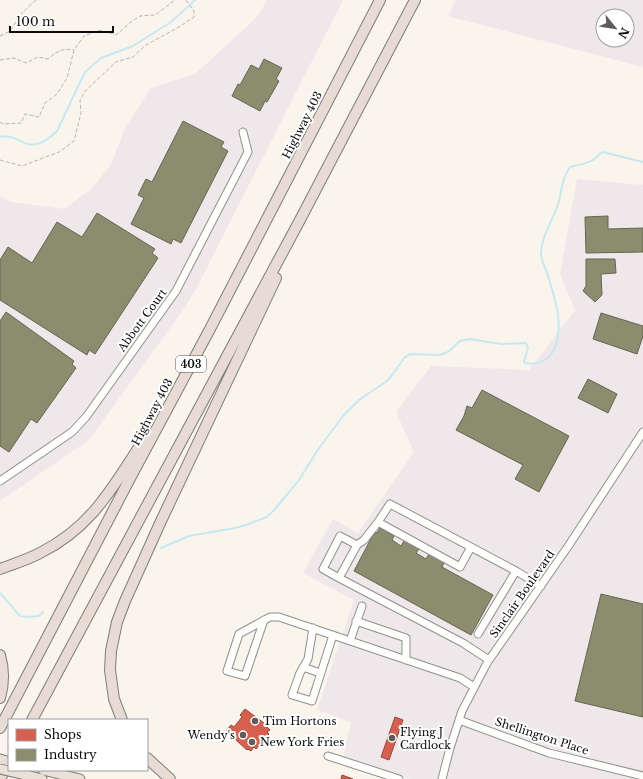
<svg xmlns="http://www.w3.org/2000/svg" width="643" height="779" font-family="'Libre Baskerville',serif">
	<rect width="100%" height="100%" fill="#f9f5ed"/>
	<!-- industrial -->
	<path fill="#efe8ea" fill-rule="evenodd" d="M267,0H343L195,291L183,310L89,440L0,501V196L11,202L65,209L91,189L110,166L126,126L151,88L195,74L257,17Z
		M456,0H643V67L448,16ZM603,16H627V40H603Z
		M577,179L643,185V779H410L343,758L351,722L317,710L354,600L303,573L333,519L358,533L414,452L396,412L431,366L529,370L575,310L560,274Z"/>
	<!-- shops -->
	<path fill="#d6604d" stroke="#994639" d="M245,709L268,726L267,727L270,730L267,732L269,734L256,749L254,747L251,751L248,749L247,750L226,731L231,725L234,727L242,717L240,715Z
		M395,717L403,720L389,760L381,757Z
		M342,775L353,779H341Z"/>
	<!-- industry -->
	<path fill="#8c8c6e" stroke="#656550" d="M264,59L282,68L276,79L279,81L267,102L265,101L260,111L232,96L238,84L240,85L251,65L259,69Z
		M183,121L224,142L221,147L228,151L181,243L173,239L171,244L131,224L144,198L138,195L146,179L152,182Z
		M97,213L155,249L152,253L158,258L95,354L89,350L87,355L0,300V260L8,247L32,263L57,222L82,237Z
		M608,216V229L643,228V252L586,253L585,217Z
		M586,259H615L616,273L601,274L602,295L595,302L583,291L586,286Z
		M6,312L74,361L72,364L76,368L37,423L31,419L9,452L0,446V321Z
		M601,313L643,326V336L637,354L593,339Z
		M588,379L617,394L608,413L578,398Z
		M482,390L569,436L539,492L515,479L523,465L456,430L464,416L467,406L472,408Z
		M380,528L394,536L392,540L401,546L404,541L419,549L416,553L426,559L429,554L444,563L442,567L493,595L471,635L354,571L375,531L377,533Z
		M601,594L643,604V717L575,701Z"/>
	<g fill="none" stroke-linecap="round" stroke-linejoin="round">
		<!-- stream -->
		<path stroke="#c6e8f0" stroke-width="2" d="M0,137C11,134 18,141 28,144C39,147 50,138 57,131L85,72L101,58L133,46L171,22L195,0
			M161,548L189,536L235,528L246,525L267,517L275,509L299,480L317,451L343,416L359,400L387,381L393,374L404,358L410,354L440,355L448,352L460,341L469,339L501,344L526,343L528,348L524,361L525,363C536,365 545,363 552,353C566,330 555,297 547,273C545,267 541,260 541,253C542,234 554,219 559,201C562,188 562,179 570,167C577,165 586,164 593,160C597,157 599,154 603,152L643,162
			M0,593L20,616L27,617L39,616L43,612"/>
		<!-- minor casing -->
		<g stroke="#92908c" stroke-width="9">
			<path id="minor" d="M0,481L72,432L86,417L176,291L248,152L243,132
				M378,522L460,567L471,547
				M339,578L323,569L340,536L357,545
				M264,620L245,676L227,671L239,634L270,617H279L460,678L474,687
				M356,621L406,638V660
				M313,628L308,659L300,673L292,695L312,701L333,635
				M478,634L516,571
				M350,641L362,606
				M489,660L463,643L339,578L357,545L364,540L378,522L390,504L516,571L541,586
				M303,667L320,673
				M459,720L549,753L643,776
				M328,756L399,779
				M442,779L450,748L462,711L487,663L569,545L643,432"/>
		</g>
		<!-- major casing -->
		<g stroke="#7f7d7a" stroke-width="11">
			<path id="major" d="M0,759L9,762
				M43,770L80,779
				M30,776L42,779"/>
		</g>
		<!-- highway casing -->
		<g stroke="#7f7d7a" stroke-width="12">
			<path id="highway" d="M0,569C13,564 27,560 40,553C92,527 112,488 143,441
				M0,655C4,669 4,684 0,698
				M32,720L301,218L415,0
				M122,720L114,699L110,670L111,651L117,622L125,601L161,521L276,278
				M0,728L127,484L210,329L380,0
				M147,758L170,779
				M0,779L9,762"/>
		</g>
		<!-- path -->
		<path stroke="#b7b6b5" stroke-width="1" stroke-dasharray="4 2" stroke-linecap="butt" d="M0,36L10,31L21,14L36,0
			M0,60L14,58L26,63L38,57L48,59C58,51 61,48 74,50
			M0,122L3,124L21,123L25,114L39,117L45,103L57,94L67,78L74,50L84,36L100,30L116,35L131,22L140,16L155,15L175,0
			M0,160L22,166L59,152L74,141L81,113L80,100L85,91L116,62L133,57L146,45L179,27L194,17V11L186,0"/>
		<!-- minor -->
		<use href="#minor" stroke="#fefefc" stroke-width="7"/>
		<!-- major -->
		<use href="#major" stroke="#eae2d8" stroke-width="9"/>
		<!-- highway -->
		<use href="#highway" stroke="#e7dbd4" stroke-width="10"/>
		<!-- major-bridge casing -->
		<g stroke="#7f7d7a" stroke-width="11" stroke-linecap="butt">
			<path id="major-bridge" d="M0,769L30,776"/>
		</g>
		<!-- major-bridge -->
		<use href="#major-bridge" stroke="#eae2d8" stroke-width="9"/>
	</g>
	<!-- markers -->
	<g fill="#5e5c59" stroke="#fff" stroke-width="1.5">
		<circle cx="255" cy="721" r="4"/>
		<circle cx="243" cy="735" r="4"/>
		<circle cx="392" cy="738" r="4"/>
		<circle cx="252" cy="742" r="4"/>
	</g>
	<g text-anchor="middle" stroke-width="4" stroke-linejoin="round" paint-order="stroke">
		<!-- shield labels -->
		<rect fill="#fff" stroke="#545454" stroke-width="1" x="176" y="356" width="30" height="16" rx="3"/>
		<g font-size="10" font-weight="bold" fill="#0a0a0a">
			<text x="191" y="368">403</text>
		</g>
		<!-- street labels -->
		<g font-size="11" fill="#0a0a0a" stroke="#fff">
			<text transform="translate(302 125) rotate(-63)" y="4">Highway 403</text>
			<text transform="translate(142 320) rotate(-54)" y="4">Abbott Court</text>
			<text transform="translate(152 412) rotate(-62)" y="4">Highway 403</text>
			<text transform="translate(522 594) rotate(-55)" y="4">Sinclair Boulevard</text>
			<text transform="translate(542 736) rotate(18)" y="4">Shellington Place</text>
		</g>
		<!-- poi labels -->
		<g font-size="11" fill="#0a0a0a" stroke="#fff" text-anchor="start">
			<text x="263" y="725">Tim Hortons</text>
			<text x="400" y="736">Flying J<tspan x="400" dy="13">Cardlock</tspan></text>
			<text x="235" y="739" text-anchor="end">Wendy's</text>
			<text x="260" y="746">New York Fries</text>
		</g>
	</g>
	<!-- legend -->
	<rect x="8" y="719" width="140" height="52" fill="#ffffff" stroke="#9d9d9d"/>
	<rect x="16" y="729" width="20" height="12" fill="#d6604d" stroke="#9d9d9d"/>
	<text x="44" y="739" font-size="12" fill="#0a0a0a">Shops</text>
	<rect x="16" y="749" width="20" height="12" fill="#8c8c6e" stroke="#9d9d9d"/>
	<text x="44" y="759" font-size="12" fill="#0a0a0a">Industry</text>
	<!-- north arrow -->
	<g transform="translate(615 28) rotate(120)"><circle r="19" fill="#ffffff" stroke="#9d9d9d"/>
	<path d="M0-3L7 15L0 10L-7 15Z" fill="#5e5c59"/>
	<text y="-6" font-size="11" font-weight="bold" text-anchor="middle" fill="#0a0a0a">N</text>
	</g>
	<!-- scale -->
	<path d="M10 26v6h103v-6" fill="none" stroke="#0a0a0a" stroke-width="2"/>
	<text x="16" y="26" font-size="12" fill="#0a0a0a" stroke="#ffffff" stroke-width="3" paint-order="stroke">100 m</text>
</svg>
